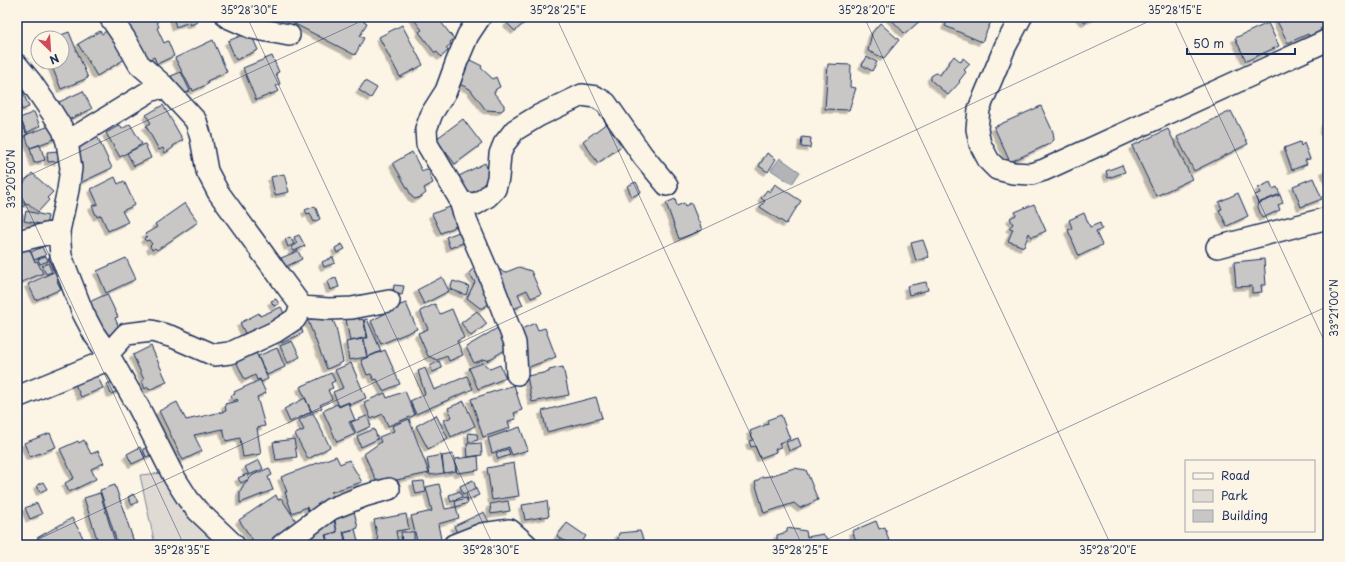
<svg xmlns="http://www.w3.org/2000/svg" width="1345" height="562" font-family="'Playpen Sans',sans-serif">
	<defs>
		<filter id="shadow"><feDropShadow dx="-3.5" dy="3.5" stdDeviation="0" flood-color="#0004"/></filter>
	</defs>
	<rect width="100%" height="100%" fill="#fcf5e5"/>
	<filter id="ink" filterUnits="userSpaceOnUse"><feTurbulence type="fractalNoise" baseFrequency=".025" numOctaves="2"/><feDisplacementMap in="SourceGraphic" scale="8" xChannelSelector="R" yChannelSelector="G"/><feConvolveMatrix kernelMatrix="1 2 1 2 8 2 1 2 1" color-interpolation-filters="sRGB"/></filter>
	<g filter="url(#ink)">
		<!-- green -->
		<path fill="#dfdbd4" stroke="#7d8599" d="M164,473L228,545H155L140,475Z"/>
		<!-- water -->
		<path fill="#b2b4b8" stroke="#767f94" d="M780,158L800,172L792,184L771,170Z"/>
		<!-- building -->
		<path fill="#c8c7c6" stroke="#1b2f5e" filter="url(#shadow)" d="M131,17H155L159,27L157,28L164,43L168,41L174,56L157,64L154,57L142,63L125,24L133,21Z
			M173,17H196L198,22L190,25L189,22L176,27Z
			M298,17H359L358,18L367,23L360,36L364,38L355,55L295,24Z
			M412,17H437L454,39L450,42L451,44L446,48L448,51L441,57L437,52L435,53L419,32L422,30Z
			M513,17H531L515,31L507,23Z
			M889,17H924L905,34Z
			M949,17H993L982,42L945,26Z
			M1079,17H1097L1085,22Z
			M1275,17H1328V25L1320,29L1323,34L1311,40L1308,34L1288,43Z
			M880,23L899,40L884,58L868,51L872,33Z
			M1268,23L1279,46L1246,61L1235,38Z
			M402,25L423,65L400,77L379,37Z
			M108,30L125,59L97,76L78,44L100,31L102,34Z
			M69,32L88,78L61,89L51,64L46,66L45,62H62V38H53Z
			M250,32L258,50L236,60L228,41Z
			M213,40L227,72L207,81L208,84L193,91L192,88L191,89L175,58Z
			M272,56L279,72L276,73L280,84L276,86L279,91L256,100L243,68Z
			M954,56L961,62L963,58L970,64L964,70L966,72L959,81L960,82L948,95L933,82L931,80V76L936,73L940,75Z
			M867,57L877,62L872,71L862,65Z
			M466,58L482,66L481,68L493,79L496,77L500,87L496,89L494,93L504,105V109L501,111L486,110L470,89L457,83Z
			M828,64L851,65L850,87L856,88L849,110L825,109Z
			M181,72L190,91L181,95L171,76Z
			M365,81L377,88L371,98L359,90Z
			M22,90L29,107L22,110L17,97V92Z
			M83,91L92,109L68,120L59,102Z
			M163,105L183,140L173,146V148L165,153L163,148L159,150L146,126L151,123L146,115Z
			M1041,106L1053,132L1054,140L1049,144L1010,162L994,127Z
			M1231,111L1248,144L1194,171L1177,137Z
			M34,112L40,126L26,133L20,118Z
			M17,113L28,134L17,140Z
			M463,119L482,144L455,164L436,139Z
			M1326,119L1328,120V133L1323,131Z
			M607,123L623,145L598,163L583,141Z
			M55,124L60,137L30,148L25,135Z
			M130,124L142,144L120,157L106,133L120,125L122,129Z
			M1168,129L1192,179L1156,196L1132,146Z
			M97,136L112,168L80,183L78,179L81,161L75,147Z
			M802,137L811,138L810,148L801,147Z
			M1300,142L1301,146L1304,143L1310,159L1305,160L1307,164L1292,170L1284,148Z
			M145,144L151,158L134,166L127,153Z
			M40,145L45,160L34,163L30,148Z
			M58,151L59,161L48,162L47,152Z
			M412,152L422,171L426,169L430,171V176L433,183L424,188L426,193L421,197L415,199L411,196L409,191L393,163Z
			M767,153L776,159L768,172L759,166Z
			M485,163L490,175L488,176L491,183L471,201L459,176Z
			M1122,165L1125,172L1108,178L1106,171Z
			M1328,168V181L1324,170Z
			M32,173L53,192L47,198L49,200L38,212L28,203L27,204L19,197L17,199V191Z
			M284,174L289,192L275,195L271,177Z
			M115,177L118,184L124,181L135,205L122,211L128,222L108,231L101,215L97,217L92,206L98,204L91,189Z
			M1313,178L1322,199L1301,207L1293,186Z
			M636,182L641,192L632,197L627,186Z
			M1270,182L1273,189L1277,187L1280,194L1258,203L1255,195L1260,193L1258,188Z
			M775,184L801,201L786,224L760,207L765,201L761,198L767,190L770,192Z
			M1238,193L1248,216L1227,226L1219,210L1222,209L1219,202Z
			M1280,195L1283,203L1278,205L1280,210L1262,218L1257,204Z
			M20,199L25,205L17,210V201Z
			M675,199L677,206L684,203L685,206L691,203L702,230L679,239L666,203Z
			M185,203L198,222L157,250L155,248L152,250L150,246L152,244L149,240L146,241L144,239L147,236L145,234L157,227L155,224Z
			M457,204L465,222L441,233L432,214Z
			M1034,204L1046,231L1032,237L1029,233L1024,247L1008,241L1013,229L1009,228L1013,224L1010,218L1016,215L1015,212Z
			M315,206L320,219L314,222L310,213L307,214L305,210Z
			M26,211L48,216L46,225L24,221Z
			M1084,213L1090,227L1100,223L1102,229L1096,232L1102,245L1079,256L1068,230L1072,228L1069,220Z
			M464,230L468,241L450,248L446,237Z
			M299,235L305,246L294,251L291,247L297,244L294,237Z
			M290,237L294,244L288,247L285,239Z
			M923,240L929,257L916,261L911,243Z
			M26,242L35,262L37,261L43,273L17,284V246Z
			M342,244L345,249L337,253L335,248Z
			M42,247L46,255L34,260L31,252Z
			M298,251L302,259L285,267L281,258Z
			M55,255L60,266L53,270L48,258Z
			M46,256L48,261L40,264L38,259Z
			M333,257L335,263L324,267L322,262Z
			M126,258L136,279L106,293L97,271Z
			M1264,259L1266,285H1261L1262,292L1252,293V286L1236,287L1234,262Z
			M48,263L52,272L46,274L42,266Z
			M479,263L497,298L483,308H480L467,298L475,282L469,273Z
			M519,267L531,271L541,294L531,298L527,290L518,294L523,305L513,309L497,270H501L504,273Z
			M56,271L61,280L57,281L61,289L36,300L28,284Z
			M442,277L449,291L424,304L417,290Z
			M336,278L339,287L330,290L327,281Z
			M453,281L469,286L466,295L450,289Z
			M926,282L928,290L909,295L907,286Z
			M394,285L404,286L402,295L393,293Z
			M107,294L118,317L115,318L120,330L106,337L89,302Z
			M276,299L279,304L274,306L271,301Z
			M406,303L417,329L381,344L371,321L386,313L385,310Z
			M435,304L440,314L452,309L464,338L457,341L463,355L449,361L447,356L437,360L428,356L418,333L428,329L420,311Z
			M281,307L287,320L248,339L240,323L259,313L260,316Z
			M477,311L487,324L471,336L461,323Z
			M329,312L336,327L343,362L327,369L308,321Z
			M359,316V320L363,319L367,337L350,341L346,319Z
			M367,319L381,351L367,357L364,338H368L364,320Z
			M535,323L538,330L545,328L556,357L526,368L519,330Z
			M301,327L303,333L282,343L280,337Z
			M499,327L513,345L487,361L485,359L474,363L466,347Z
			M363,339L367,357L349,360L346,342Z
			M292,341L300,357L288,363L280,346Z
			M151,346L167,382L149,390L148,387L145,389L142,381L144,380L133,355Z
			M277,348L285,367L267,375L258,356Z
			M255,350L268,379L261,382L260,379L257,380L255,375L245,380L235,359Z
			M385,350L400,384L383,391L377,379L374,380L371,374L367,375L361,360Z
			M439,361L442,368L433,372L430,366Z
			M351,363L366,398L350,405L349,402L339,406L333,392L343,388L335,370Z
			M483,363L490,369L500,365L506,378L478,389L469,368Z
			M563,367L569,395L532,402L527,376L549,372V370Z
			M425,368L434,390L467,376L473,389L416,414L410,401L425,394L418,371Z
			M95,371L103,388L81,397L73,380Z
			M331,373L335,381L331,383L333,388L328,390L332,399L320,405L322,408L312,412L300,387Z
			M118,379L122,389L111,394L107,384Z
			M260,380L266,393L257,397L265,426L257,428L261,454L243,457L240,438L226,441L223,429L194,435L202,451L183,460L159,411L177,402L186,420L226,411L225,404L238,401L237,399L233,401L231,396L235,394L234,392Z
			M514,385L522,410L514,413L516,419L508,421L510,428L483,437L471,399Z
			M405,391L415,415L388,426L383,414L371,419L364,402L385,393L387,398Z
			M596,397L602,418L547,432L542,411Z
			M305,398L311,412L290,422L284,409Z
			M464,401L475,426L451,437L444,420L452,417L448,408Z
			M348,403L355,420L349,422L355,434L337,442L323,411L337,404L339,407Z
			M17,410H19L21,426H17Z
			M313,413L330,447L308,459L295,434L304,430L299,420Z
			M436,415L448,438L428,449L416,426Z
			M781,415L790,439L779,443L781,447L775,449L776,452L760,458L755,446L751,447L749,441L753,440L750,431L768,424L767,420Z
			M367,416L371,426L356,433L351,422Z
			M409,419L429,473L378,484L364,454L381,442L379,437L394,431L392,426Z
			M520,427L528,450L512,455L509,447L492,453L488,438Z
			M374,429L378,439L361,447L357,436Z
			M50,433L56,447L30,457L24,443Z
			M468,433L477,434L478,440L469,442Z
			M798,438L801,446L789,451L786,442Z
			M294,439L297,457L276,460L273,442Z
			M84,440L91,454L98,451L104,463L91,469L96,479L69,492L65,483L74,478L60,449L78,441L79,443Z
			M481,443L482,455L468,457L467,444Z
			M155,444L159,452L146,457L143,449Z
			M140,447L145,458L132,464L127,454Z
			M508,449L510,455L498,459L496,453Z
			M453,454L456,471L444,473L442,456Z
			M441,455L444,473L430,475L427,458Z
			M336,456L340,464L349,460L362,482L331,492L335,500L308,511L307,507L292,513L285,492H287L281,477Z
			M478,456L479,470L457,473L455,459Z
			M259,460L263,469L249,475L245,467Z
			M514,463L519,496L492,500L487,468Z
			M269,468L272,475L268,477L273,490L240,503V492L244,484L253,475Z
			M794,468L806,470L818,500L800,508L794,503L764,513L755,482L762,477L770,476Z
			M247,474L249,479L241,483L238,478Z
			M473,480L476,488L463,494L460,486Z
			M424,481L426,492L416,494L413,482Z
			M43,482L47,489L40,492L37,485Z
			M439,484L445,509L456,507L459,518L438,524L442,544L436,545H418L411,516L432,511L426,487Z
			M115,485L135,545H118L100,490Z
			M476,489L479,495L468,500L466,493Z
			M460,491L462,497L451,502L449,495Z
			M100,493L116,545H99L84,498Z
			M133,494L138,502L132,505L128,497Z
			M276,495L278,500L281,498L298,524L265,545H263L262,543L259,545H256L239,520Z
			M466,498L468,503L456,507L455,501Z
			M508,501L510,511L491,514L490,504Z
			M547,501L549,516L525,520L522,505Z
			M37,503L42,514L30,519L25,508Z
			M354,511L358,528L343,532L346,545H328L326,535L337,532L334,515Z
			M484,512L492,528L458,535L454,526Z
			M406,514L409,529L396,531L398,543L389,545H379L374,520Z
			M333,516L337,532L325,535L328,545H313L312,539L307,540L304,534Z
			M72,518L85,541L78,545H41L37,538Z
			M876,521L879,529L885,527L890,545H858L852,531Z
			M567,523L586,536L580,545H571L557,536Z
			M787,528L806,531L807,537L823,534L833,545H777V535L787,532Z
			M355,529L359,545H347L344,532Z
			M640,531L645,545H617L619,533Z
			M401,532H414V545H402Z
			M501,535L505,545H494L491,540Z
			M311,540L313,545H295Z"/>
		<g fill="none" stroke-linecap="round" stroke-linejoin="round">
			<!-- minor casing -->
			<g stroke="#1b2f5e" stroke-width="24">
				<path id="minor" d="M110,17L125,39L139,64L164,86
					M227,17L252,28L289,35
					M480,17L468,35L457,61L446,91L432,113L426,129L427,144L459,198L463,203L476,204L487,197L495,189L498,178L500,154L504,144L515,130L538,116L582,95L596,97L606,103L643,156L667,185
					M1021,17L1005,47L979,109L977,129L980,144L989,161L997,169L1013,173L1031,174L1044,170L1328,40
					M17,65L31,82L53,114L63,130L67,142L71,168L68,190L59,231L61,256L83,313L94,334L108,354L139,408L174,477L188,499L198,511L234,545
					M67,142L150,91L164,86L196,121L201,138L207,171L218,192L302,307L295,319L275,332L230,353L214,355L173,337L152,331L126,334L108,354
					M459,198L467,223L488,272L515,343L517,374
					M17,241L59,231
					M1217,247L1328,218
					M302,307L329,309L352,308L389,301
					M17,397L110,359
					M282,545L331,509L364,496L389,489
					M454,545L482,534L510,530L527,545"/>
			</g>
			<!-- minor -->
			<use href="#minor" stroke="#fcf5e5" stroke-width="21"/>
		</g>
	</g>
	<!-- ticks -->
	<path fill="none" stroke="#1b2f5e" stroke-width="1" stroke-opacity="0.45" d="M247,17L493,545M556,17L802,545M864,17L1111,545M1173,17L1328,349M17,181L370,17M17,186L184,545M26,545L1158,17M815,545L1328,306"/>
	<!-- margin -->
	<rect width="1345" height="562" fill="none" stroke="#fcf5e5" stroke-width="44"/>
	<!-- legend -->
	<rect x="1185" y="460" width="130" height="72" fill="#fcf5e5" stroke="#a2a6af"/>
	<rect x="1193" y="473" width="20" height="6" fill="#fcf5e5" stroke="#a2a6af"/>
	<text x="1221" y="480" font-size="12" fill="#1b2f5e">Road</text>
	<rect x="1193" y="490" width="20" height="12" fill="#dfdbd4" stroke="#a2a6af"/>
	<text x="1221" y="500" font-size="12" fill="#1b2f5e">Park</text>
	<rect x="1193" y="510" width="20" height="12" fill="#c8c7c6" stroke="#a2a6af"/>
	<text x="1221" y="520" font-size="12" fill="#1b2f5e">Building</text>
	<!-- north arrow -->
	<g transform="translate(50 50) rotate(155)"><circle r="19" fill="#fcf5e5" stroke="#a2a6af"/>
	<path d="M0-3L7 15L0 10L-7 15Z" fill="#d1495b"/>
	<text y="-6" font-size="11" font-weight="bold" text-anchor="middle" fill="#1b2f5e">N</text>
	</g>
	<!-- scale -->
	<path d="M1187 48v6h108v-6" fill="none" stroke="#1b2f5e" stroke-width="2"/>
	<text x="1193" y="48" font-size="12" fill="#1b2f5e" stroke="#fcf5e5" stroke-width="3" paint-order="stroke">50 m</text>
	<rect x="22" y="22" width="1301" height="518" fill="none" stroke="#1b2f5e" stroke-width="1.5"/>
	<g font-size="10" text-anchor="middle" fill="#1b2f5e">
		<text x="249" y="14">35°28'30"E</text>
		<text x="558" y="14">35°28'25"E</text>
		<text x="867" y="14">35°28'20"E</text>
		<text x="1175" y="14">35°28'15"E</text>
		<text transform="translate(11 179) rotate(-90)" y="4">33°20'50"N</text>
		<text transform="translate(1334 308) rotate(-90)" y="4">33°21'00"N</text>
		<text x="182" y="554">35°28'35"E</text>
		<text x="491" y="554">35°28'30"E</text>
		<text x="800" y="554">35°28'25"E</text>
		<text x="1108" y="554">35°28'20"E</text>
	</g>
</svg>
